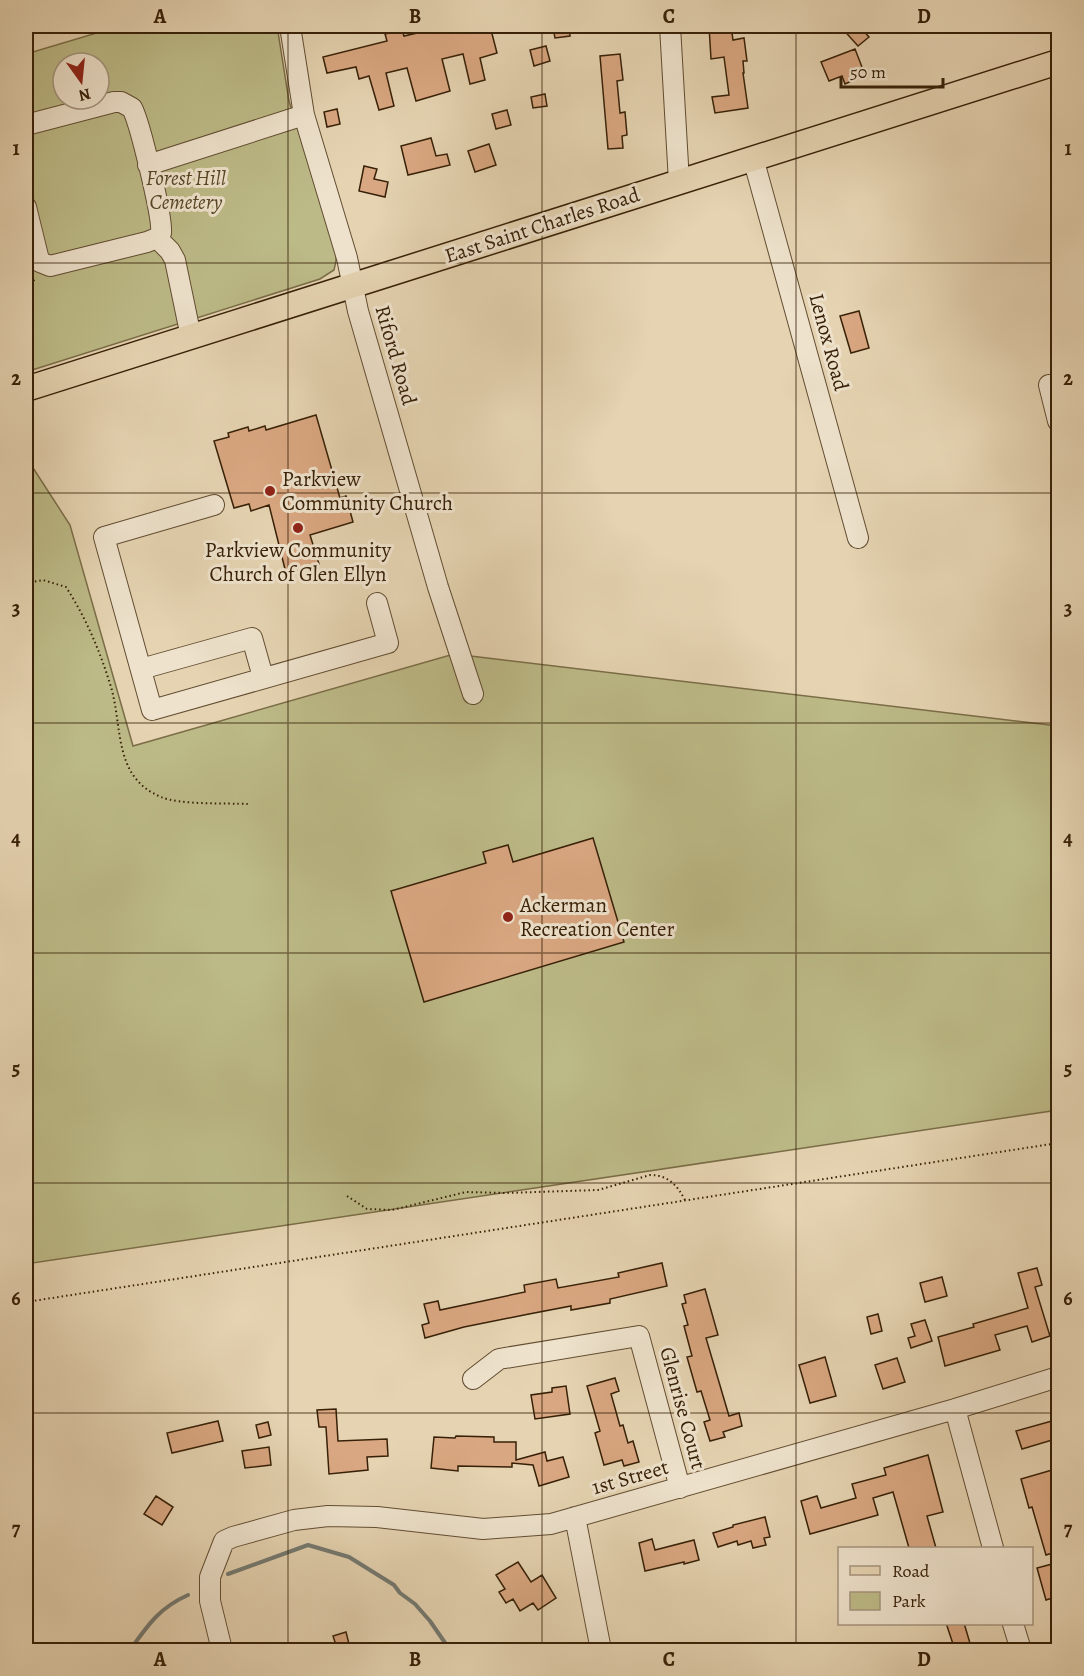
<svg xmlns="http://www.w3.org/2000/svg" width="1084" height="1676" font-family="Alegreya,serif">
	<rect width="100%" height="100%" fill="#e5d3b1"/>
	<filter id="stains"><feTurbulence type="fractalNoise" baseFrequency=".00333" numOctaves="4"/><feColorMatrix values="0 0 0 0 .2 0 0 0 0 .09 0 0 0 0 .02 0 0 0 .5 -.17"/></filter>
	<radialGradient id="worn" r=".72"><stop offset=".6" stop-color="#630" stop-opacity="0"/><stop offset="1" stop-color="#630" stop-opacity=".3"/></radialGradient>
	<!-- green -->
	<path fill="#bcba87" stroke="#7a6d47" stroke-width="1.5" fill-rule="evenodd" d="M120,26H277L289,101L336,251V261L334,270L320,279L26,372V54ZM63,63H99V99H63Z
		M26,457L70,525L133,746L454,654L1058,726V1110L26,1264Z"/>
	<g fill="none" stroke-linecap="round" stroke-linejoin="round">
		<!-- stream -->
		<path stroke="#747971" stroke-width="4" d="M228,1574L308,1545L349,1557L394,1585L400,1593L415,1604L430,1621L450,1650
			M130,1650C148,1625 159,1608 188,1595"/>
	</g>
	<!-- building -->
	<path fill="#d9a781" stroke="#372007" stroke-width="1.5" d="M447,26H490L497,53L480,58L485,80L470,84L463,54L442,59L450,91L416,101L407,68L386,73L394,106L379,110L369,76L359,79L356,67L327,73L323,57L387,41L385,34L402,30L404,36Z
		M569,26L570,36L555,38L553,28Z
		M709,26H731L733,40L744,38L747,61H743L744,73H743L748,108L715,113L712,97L729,95L724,57L711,59Z
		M840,26H859L869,37L858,46Z
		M546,46L550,61L534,66L530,50Z
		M855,49L862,67L852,71L856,79L845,84L842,76L829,81L821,62Z
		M620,54L623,80L617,81L620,113L625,112L627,135L622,136L623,148L608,149L600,56Z
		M545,94L547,106L533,108L531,97Z
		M337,109L340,124L327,127L324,112Z
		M507,110L511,125L496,129L492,114Z
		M431,138L436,156L447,154L450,165L408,175L401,146Z
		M489,144L496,165L475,172L468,151Z
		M364,166L377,169L374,179L388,182L385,197L359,191Z
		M859,311L869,348L851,353L840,316Z
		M316,415L340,498L346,496L353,522L310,535L319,564L286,573L269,505L251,511L249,504L234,508L214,441L229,437L228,433L248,427L249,431L265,426L266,430Z
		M593,838L624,942L424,1002L391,891L486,863L483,852L508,845L513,862Z
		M662,1263L667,1286L610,1299V1303L571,1310V1306L529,1314L464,1327L425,1338L422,1325L429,1323L424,1304L438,1301L440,1310L525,1292L524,1285L556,1279L558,1288L619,1277L618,1273Z
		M1037,1268L1042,1285L1035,1287L1050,1336L1032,1342L1027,1326L995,1335L1000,1350L945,1366L938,1337L974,1327L973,1324L1028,1308L1018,1273Z
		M942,1277L947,1296L925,1302L920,1283Z
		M705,1289L718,1335L706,1338L729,1416L739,1413L742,1426L723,1432L725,1437L710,1441L704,1422L710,1420L701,1391L697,1392L687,1357L692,1356L684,1326L688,1325L682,1304L686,1303L684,1295Z
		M878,1314L882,1331L871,1334L867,1317Z
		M925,1320L932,1341L911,1348L908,1338L915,1336L911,1324Z
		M825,1357L836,1396L810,1403L799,1365Z
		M897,1358L905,1382L883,1389L875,1365Z
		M615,1378L619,1391L611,1394L620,1426L623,1425L628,1443L633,1441L639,1462L624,1466L622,1460L604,1465L595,1433L600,1431L587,1386Z
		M566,1386L570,1414L535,1419L531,1395L552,1392V1388Z
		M336,1409L338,1441L387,1439L388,1456L367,1457L368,1470L329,1474L326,1427H319L317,1410Z
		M1059,1419V1438L1022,1449L1016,1431Z
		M218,1421L223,1441L172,1453L167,1433Z
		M268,1422L271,1435L259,1438L256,1425Z
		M456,1436L494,1437V1442H516V1460L545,1452L547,1461L563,1457L569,1477L539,1486L533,1465L512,1463V1467L458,1466V1471L431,1468L434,1437L455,1438Z
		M269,1447L271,1465L245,1468L242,1451Z
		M928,1455L943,1512L927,1516L936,1548H909L893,1492L873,1498L878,1515L810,1534L801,1501L817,1496L821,1508L856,1498L852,1484L886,1475L884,1468Z
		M1059,1468V1502L1054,1503L1059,1519V1551L1046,1555L1032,1507L1029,1508L1021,1479Z
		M156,1496L173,1507L162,1525L144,1514Z
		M765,1517L770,1537L764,1538L766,1545L753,1548L751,1541L738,1545L737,1541L718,1547L713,1533L733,1527V1525Z
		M652,1539L655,1550L694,1540L699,1560L684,1564V1562L645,1571L639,1543Z
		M518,1562L531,1582L542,1575L556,1598L538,1610L533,1603L520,1611L513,1599L506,1603L499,1592L505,1589L496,1575Z
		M1056,1563L1059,1572V1596L1046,1600L1037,1568Z
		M946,1623H964L972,1650H955Z
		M346,1632L349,1644L337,1648L333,1636Z"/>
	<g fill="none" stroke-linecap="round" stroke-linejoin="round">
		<!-- minor casing -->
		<g stroke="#624d32" stroke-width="22">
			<path id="minor" d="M290,26L304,115L347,258L358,311L438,587L473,694
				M670,26L679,182
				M26,125L114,102H121L132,108C140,123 163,218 161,233L157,238L147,242L50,266L40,262L38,256L26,207
				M753,158L858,538
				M148,165L304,115
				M157,238L170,251L175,260L191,337
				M1049,385L1058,421
				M214,505L104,537L152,710L388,643L377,603
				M141,669L252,638L263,677
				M473,1379L499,1359L639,1336L680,1488
				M955,1409L993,1548
				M575,1517L601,1650
				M1013,1624L1021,1650
				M222,1650L210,1601V1577L224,1541L233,1537L294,1520L328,1516L377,1517L483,1529L551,1524L955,1409L1058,1377"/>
		</g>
		<!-- major casing -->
		<g stroke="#372007" stroke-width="27">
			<path id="major" d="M26,389L1058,62"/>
		</g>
		<!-- path -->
		<path stroke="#372007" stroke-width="2" stroke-dasharray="1.5 3" stroke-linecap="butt" d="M26,286L37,278
			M26,583L43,580L66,587C86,618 100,651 111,687C123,728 113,777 161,797C179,805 228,803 248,804
			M347,1196L367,1209L392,1210L466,1192L505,1193L598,1190L650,1175C668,1175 677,1185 685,1200
			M26,1302L1058,1143"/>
		<!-- minor -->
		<use href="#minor" stroke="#eee2cc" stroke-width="20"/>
		<!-- major -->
		<use href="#major" stroke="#e5d3b1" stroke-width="24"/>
	</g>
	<!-- grid -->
	<path fill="none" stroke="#372007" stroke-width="1.5" stroke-opacity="0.55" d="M288,26V1650M542,26V1650M796,26V1650M26,263H1058M26,493H1058M26,723H1058M26,953H1058M26,1183H1058M26,1413H1058"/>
	<!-- markers -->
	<g fill="#8f2418" stroke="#eee2cc" stroke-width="2">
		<circle cx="270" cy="491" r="6"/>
		<circle cx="298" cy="528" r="6"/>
		<circle cx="508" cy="917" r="6"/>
	</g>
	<g text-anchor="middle" stroke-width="6" stroke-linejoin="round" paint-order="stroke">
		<!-- park labels -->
		<g font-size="21" font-style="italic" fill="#584627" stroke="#eee2cc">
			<text x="186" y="185">Forest Hill<tspan x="186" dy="24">Cemetery</tspan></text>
		</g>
		<!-- street labels -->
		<g font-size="21" fill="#372007" stroke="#eee2cc">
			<text transform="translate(542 225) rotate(-18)" y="7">East Saint Charles Road</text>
			<text transform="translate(829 342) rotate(75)" y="7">Lenox Road</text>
			<text transform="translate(396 355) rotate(74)" y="7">Riford Road</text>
			<text transform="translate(683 1408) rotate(75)" y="7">Glenrise Court</text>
			<text transform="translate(630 1477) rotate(-16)" y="7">1st Street</text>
		</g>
		<!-- poi labels -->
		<g font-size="21" fill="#372007" stroke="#eee2cc" text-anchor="start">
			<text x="282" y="486">Parkview<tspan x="282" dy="24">Community Church</tspan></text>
			<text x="298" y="557" text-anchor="middle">Parkview Community<tspan x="298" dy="24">Church of Glen Ellyn</tspan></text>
			<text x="520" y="912">Ackerman<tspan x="520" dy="24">Recreation Center</tspan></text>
		</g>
	</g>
	<!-- margin -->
	<rect width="1084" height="1676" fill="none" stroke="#e5d3b1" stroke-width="66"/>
	<!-- legend -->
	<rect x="838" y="1547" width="195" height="78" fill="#eee2cc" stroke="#a5947d" stroke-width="1.5"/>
	<rect x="850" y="1566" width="30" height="9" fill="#e5d3b1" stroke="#a5947d" stroke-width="1.5"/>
	<text x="892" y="1577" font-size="18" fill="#372007">Road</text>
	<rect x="850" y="1592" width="30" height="18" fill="#bcba87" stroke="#a5947d" stroke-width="1.5"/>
	<text x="892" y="1607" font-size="18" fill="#372007">Park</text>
	<!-- north arrow -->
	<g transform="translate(81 81) rotate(165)"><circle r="28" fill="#eee2cc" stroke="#a5947d" stroke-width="1.5"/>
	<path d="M0-4.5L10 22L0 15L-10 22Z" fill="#8f2418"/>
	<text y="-9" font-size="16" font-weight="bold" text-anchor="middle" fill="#372007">N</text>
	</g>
	<!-- scale -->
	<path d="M841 78v9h102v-9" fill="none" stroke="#372007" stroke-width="3"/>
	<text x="850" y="78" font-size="18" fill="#372007" stroke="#eee2cc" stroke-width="4.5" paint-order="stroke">50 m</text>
	<rect x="33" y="33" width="1018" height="1610" fill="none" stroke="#372007" stroke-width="2"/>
	<g font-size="20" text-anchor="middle" font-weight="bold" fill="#372007">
		<text x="160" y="23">A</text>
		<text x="415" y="23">B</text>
		<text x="669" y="23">C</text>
		<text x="924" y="23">D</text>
		<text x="16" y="155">1</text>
		<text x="1068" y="155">1</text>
		<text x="16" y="385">2</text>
		<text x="1068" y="385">2</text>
		<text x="16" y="615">3</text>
		<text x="1068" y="615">3</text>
		<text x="16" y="845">4</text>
		<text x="1068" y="845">4</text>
		<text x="16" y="1075">5</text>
		<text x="1068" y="1075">5</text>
		<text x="16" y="1305">6</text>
		<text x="1068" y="1305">6</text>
		<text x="16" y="1535">7</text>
		<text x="1068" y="1535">7</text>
		<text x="160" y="1666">A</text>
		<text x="415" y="1666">B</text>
		<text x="669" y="1666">C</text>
		<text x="924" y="1666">D</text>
	</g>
	<rect width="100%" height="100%" filter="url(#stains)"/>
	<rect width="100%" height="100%" fill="url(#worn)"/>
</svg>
